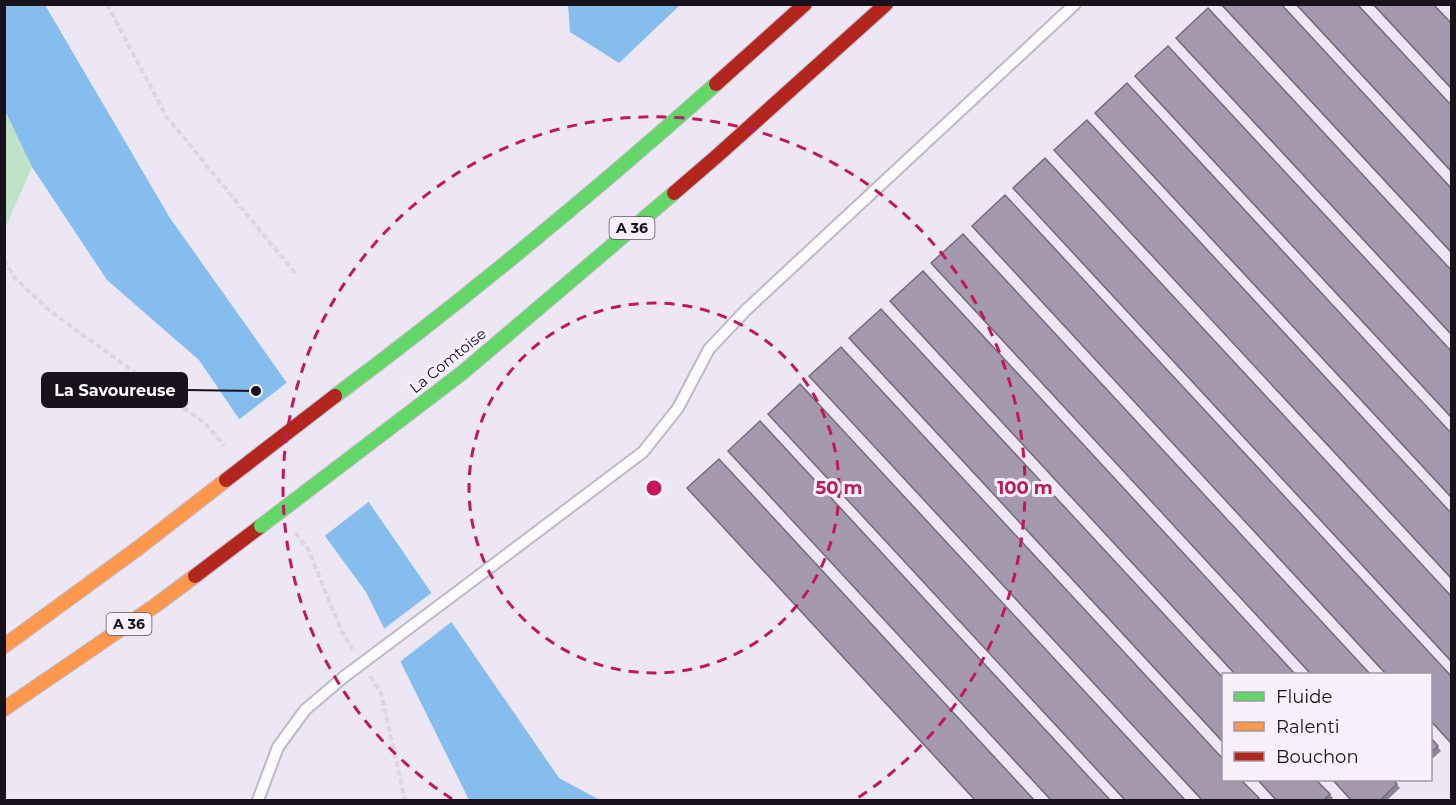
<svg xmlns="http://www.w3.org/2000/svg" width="1456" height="805" font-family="Montserrat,sans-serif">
	<rect width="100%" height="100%" fill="#ede6f5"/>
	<!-- green -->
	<path fill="#c0e2c7" d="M5,112L32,167L6,226L4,222Z"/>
	<!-- water -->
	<path fill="#85bdee" d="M5,5H45L170,218L275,366L559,778L600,800H469L366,592L237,416L199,360L107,280L32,167L5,111Z
		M568,5V4L680,5L619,63L570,32Z"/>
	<!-- pier -->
	<path fill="#ede6f5" d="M289,381L371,500L322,538L237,421Z
		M434,591L454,620L397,664L381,631Z"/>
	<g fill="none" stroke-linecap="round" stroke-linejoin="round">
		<!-- lane casing -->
		<g stroke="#bfb9c6" stroke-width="14">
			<path id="lane" d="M472,581L643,452L678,408L709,349L746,310L1075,4
				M258,800L278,747L305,710L345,676"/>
		</g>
		<!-- fast casing -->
		<g stroke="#bfb9c6" stroke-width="16">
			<path id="fast" d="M335,396C467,298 593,193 716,84
				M370,443L462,373L674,193"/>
		</g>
		<!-- slow casing -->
		<g stroke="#bfb9c6" stroke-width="16">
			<path id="slow" d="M4,646L141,546L226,480
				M4,709L156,605L195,576"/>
		</g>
		<!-- jam casing -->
		<g stroke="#bfb9c6" stroke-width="16">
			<path id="jam" d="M716,84L805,4
				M674,193L717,156L886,4
				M195,576L261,526"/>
		</g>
		<!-- path -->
		<path stroke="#dad8dc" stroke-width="4" stroke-dasharray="6 3" stroke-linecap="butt" d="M107,4L166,116L295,273
			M4,260L15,278L50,311L206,424L224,446
			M295,533L308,549L341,630L353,649
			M370,676L381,693L405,800"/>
		<!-- lane -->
		<use href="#lane" stroke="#fcfbfe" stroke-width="10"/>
		<!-- fast -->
		<use href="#fast" stroke="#63d668" stroke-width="14"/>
		<!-- slow -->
		<use href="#slow" stroke="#ff974d" stroke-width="14"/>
		<!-- jam -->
		<use href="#jam" stroke="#b3261e" stroke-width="14"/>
		<!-- lane-bridge casing -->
		<g stroke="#bfb9c6" stroke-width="14" stroke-linecap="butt">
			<path id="lane-bridge" d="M345,676L472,581"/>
		</g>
		<!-- fast-bridge casing -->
		<g stroke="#bfb9c6" stroke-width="16" stroke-linecap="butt">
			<path id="fast-bridge" d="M261,526L370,443"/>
		</g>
		<!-- jam-bridge casing -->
		<g stroke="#bfb9c6" stroke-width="16" stroke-linecap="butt">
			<path id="jam-bridge" d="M226,480L335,396"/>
		</g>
		<!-- lane-bridge -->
		<use href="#lane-bridge" stroke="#fcfbfe" stroke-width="10"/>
		<!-- fast-bridge -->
		<use href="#fast-bridge" stroke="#63d668" stroke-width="14"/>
		<!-- jam-bridge -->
		<use href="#jam-bridge" stroke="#b3261e" stroke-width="14"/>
	</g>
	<!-- wall -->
	<path fill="#8d8496" d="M1220,4H1281L1452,189V254Z
		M1295,4H1357L1452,106V173Z
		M1372,4H1433L1452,24V90Z
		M1176,38L1452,271V336L1179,42Z
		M1135,76L1452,352V419L1138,80Z
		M1095,113L1452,434V499L1098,117Z
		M1054,150L1452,514V580L1057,154Z
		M1013,188L1452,597V663L1016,192Z
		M972,226L1452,677V745L1431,722V675H1386Z
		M931,263L1371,675H1311Z
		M890,301L1296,675H1235Z
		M849,338L1224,679V744L853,343Z
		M809,376L1259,798L1260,801H1202Z
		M768,414L1186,801H1125Z
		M728,451L1111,801H1051Z
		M687,488L1035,801H975Z
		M1431,738L1441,751L1431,760Z
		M1257,780H1316L1333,798L1330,801H1276Z
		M1332,780H1393L1400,788L1386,801H1351Z"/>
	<!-- building -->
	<path fill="#a499af" stroke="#736b7a" stroke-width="1.5" d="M1221,4H1281L1452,189V253Z
		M1296,4H1357L1452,106V172Z
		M1373,4H1433L1452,24V89Z
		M1208,8L1452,271V335L1176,38Z
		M1168,46L1452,352V418L1135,76Z
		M1127,83L1452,434V498L1095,113Z
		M1087,120L1452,514V579L1054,150Z
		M1045,158L1452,597V662L1013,188Z
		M1005,195L1452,677V744L1431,721V675H1387L972,226Z
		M963,234L1371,675H1312L931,263Z
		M923,271L1296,675H1236L890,301Z
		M881,309L1224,679V743L849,338Z
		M841,347L1224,760V780H1241L1259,798L1256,801H1203L809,376Z
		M800,384L1186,801H1126L768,414Z
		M760,421L1111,801H1052L728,451Z
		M719,459L1035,801H976L687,488Z
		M1431,738L1438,746L1431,753Z
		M1258,780H1316L1330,794L1323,801H1277Z
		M1333,780H1393L1397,784L1379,801H1352Z"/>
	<!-- distance rings -->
	<g fill="none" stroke="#c2185b" stroke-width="3" stroke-dasharray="10 8">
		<circle cx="654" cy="488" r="185"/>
		<path d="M452 799A371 371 0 1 1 856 799"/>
	</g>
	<g text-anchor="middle" stroke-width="6" stroke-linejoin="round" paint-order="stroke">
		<!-- shield labels -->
		<g fill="#f7f0fe" stroke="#5b5560" stroke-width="1.5">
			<rect x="609.5" y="217" width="45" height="22" rx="4.5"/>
			<rect x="106.5" y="613" width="45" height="22" rx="4.5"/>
		</g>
		<g font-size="14" font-weight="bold" fill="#18121d">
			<text x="632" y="233">A 36</text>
			<text x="129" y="629">A 36</text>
		</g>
		<!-- street labels -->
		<g font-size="15" fill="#18121d" stroke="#f7f0fe">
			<text transform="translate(448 361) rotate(-39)" y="5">La Comtoise</text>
		</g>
	</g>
	<circle cx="654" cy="488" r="9" fill="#c2185b" stroke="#f7f0fe" stroke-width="3"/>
	<g font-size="18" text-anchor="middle" font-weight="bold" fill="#c2185b" stroke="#f7f0fe" stroke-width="6" stroke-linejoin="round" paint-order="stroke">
		<text x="839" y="494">50 m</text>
		<text x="1025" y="494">100 m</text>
	</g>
	<!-- callouts -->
	<path fill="none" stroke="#18121d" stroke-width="2" d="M256 391L187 390"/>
	<circle fill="#18121d" stroke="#f7f0fe" stroke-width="2" cx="256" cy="391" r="6"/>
	<rect fill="#18121d" stroke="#18121d" stroke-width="2" x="42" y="373" width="145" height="34" rx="6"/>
	<g font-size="16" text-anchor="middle" font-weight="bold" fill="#fff">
		<text x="115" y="396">La Savoureuse</text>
	</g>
	<!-- border -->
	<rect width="1456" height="805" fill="none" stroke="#18121d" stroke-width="12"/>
	<!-- legend -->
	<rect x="1222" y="673" width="210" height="108" fill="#f7f0fe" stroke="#9e97a4" stroke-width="1.5"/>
	<rect x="1234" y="692" width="30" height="9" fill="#63d668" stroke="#9e97a4" stroke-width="1.5"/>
	<text x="1276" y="703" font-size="18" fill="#18121d">Fluide</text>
	<rect x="1234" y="722" width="30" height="9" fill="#ff974d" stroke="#9e97a4" stroke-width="1.5"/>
	<text x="1276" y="733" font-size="18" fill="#18121d">Ralenti</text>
	<rect x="1234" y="752" width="30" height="9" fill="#b3261e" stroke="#9e97a4" stroke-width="1.5"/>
	<text x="1276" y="763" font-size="18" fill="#18121d">Bouchon</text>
</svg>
